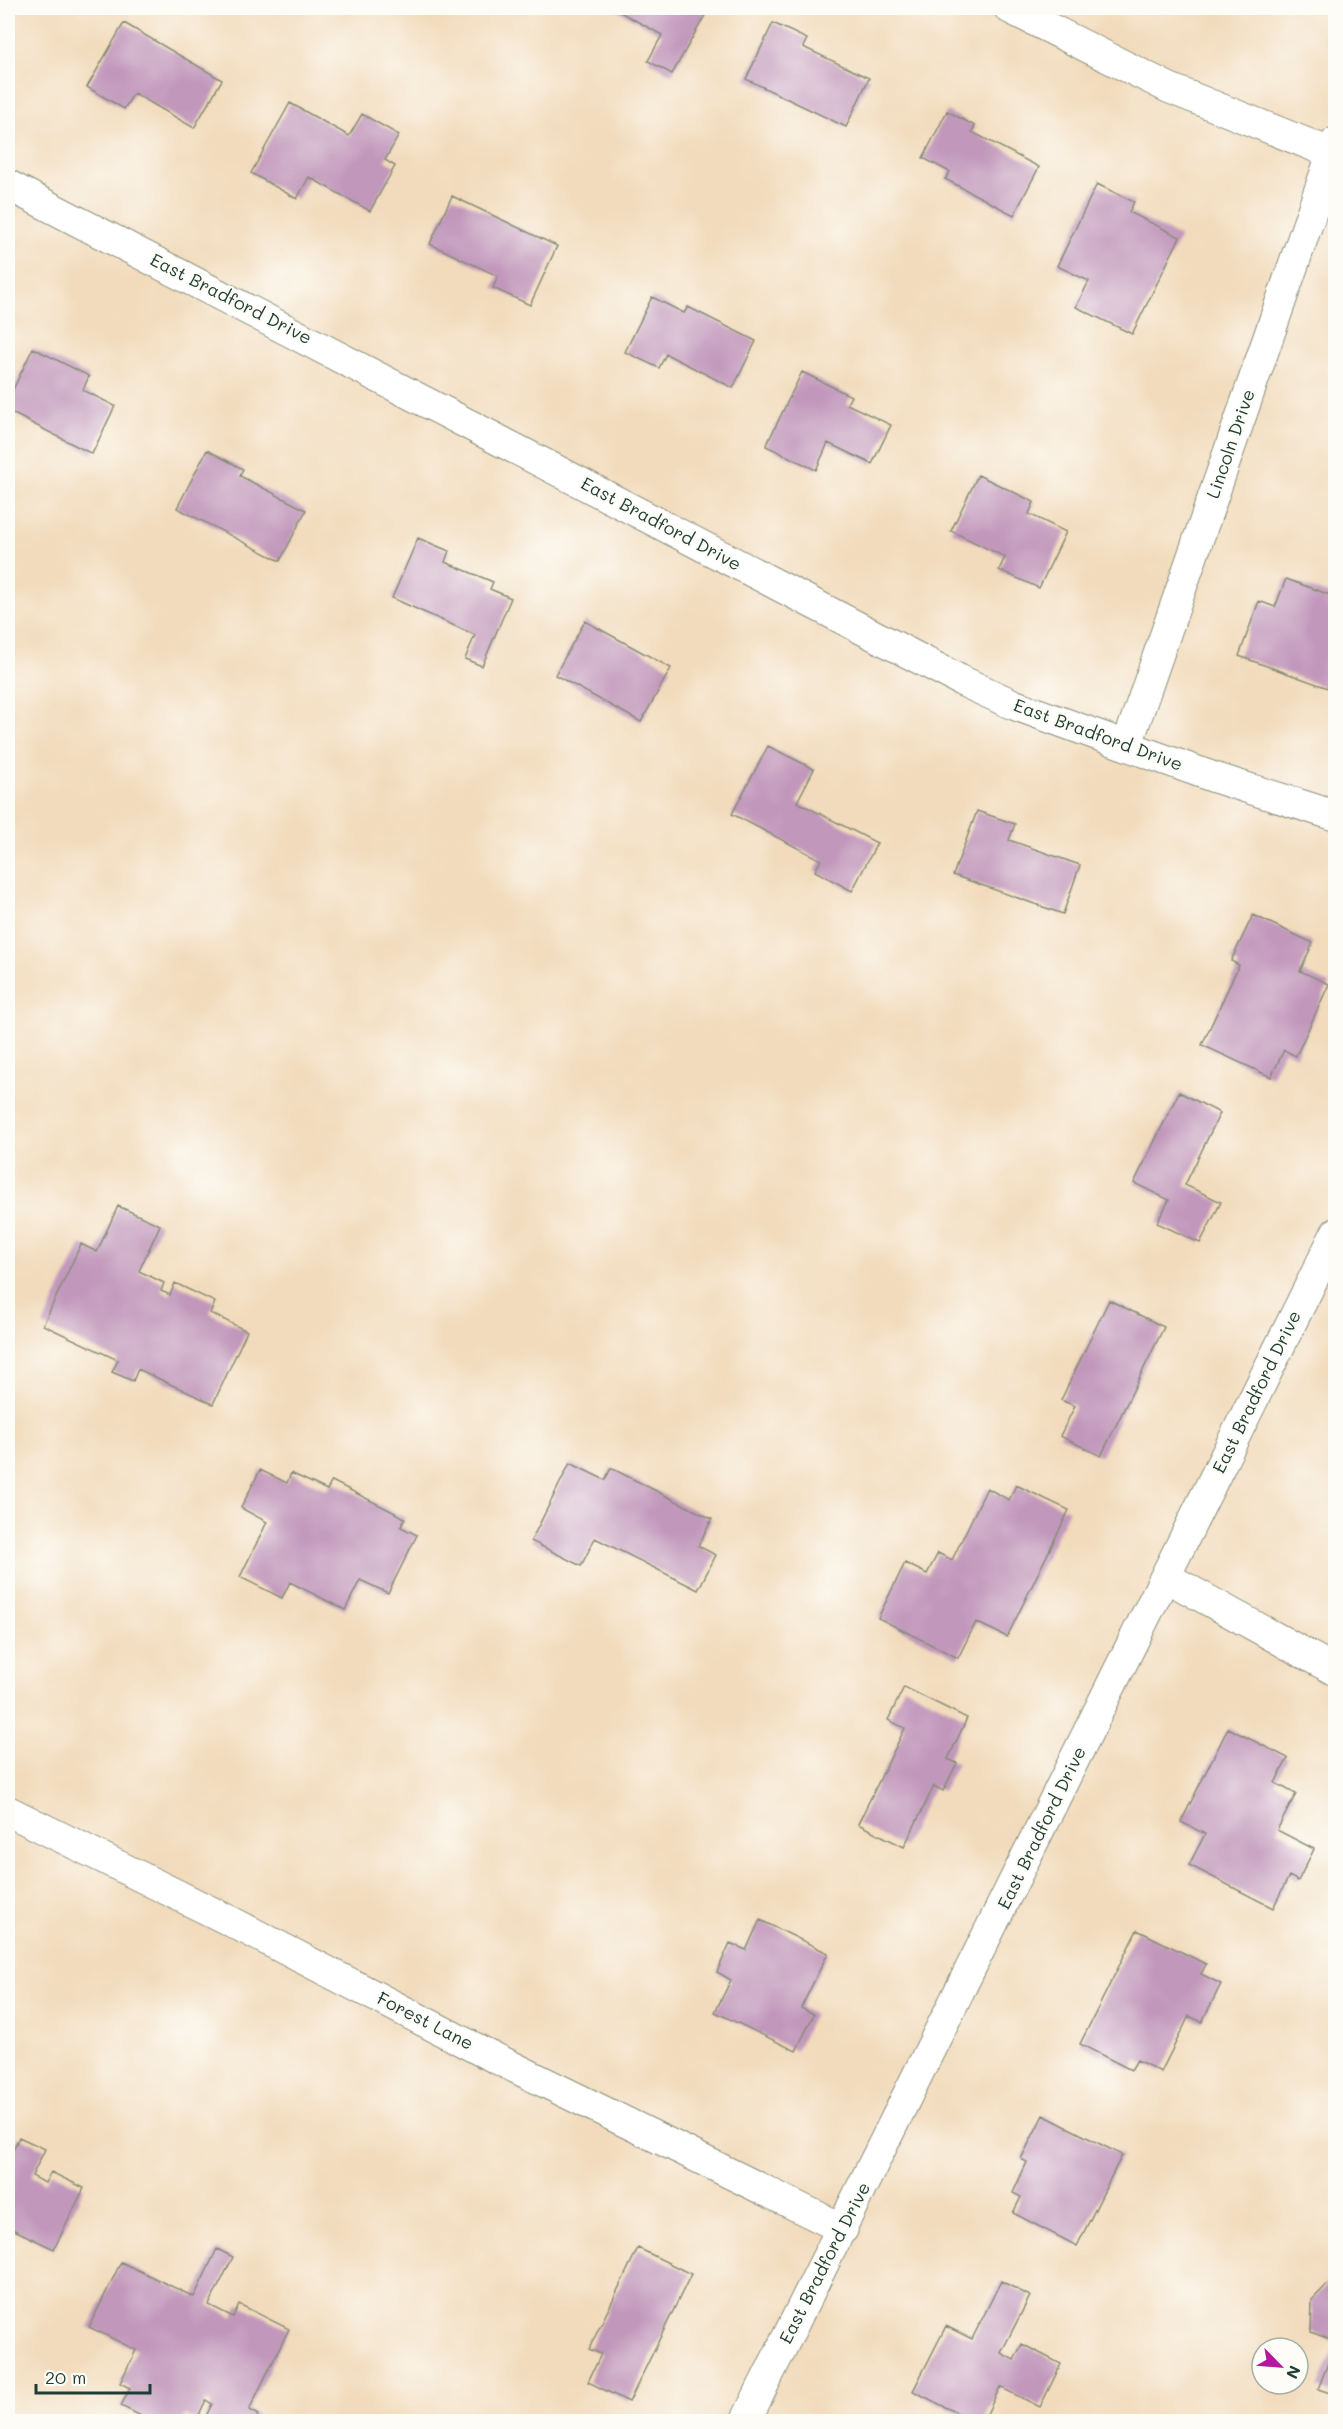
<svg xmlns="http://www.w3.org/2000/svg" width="1343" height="2429" font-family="Mali,sans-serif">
	<rect width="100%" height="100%" fill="#fdfcf7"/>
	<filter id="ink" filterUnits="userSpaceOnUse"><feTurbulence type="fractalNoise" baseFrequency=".0167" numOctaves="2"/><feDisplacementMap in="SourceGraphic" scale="12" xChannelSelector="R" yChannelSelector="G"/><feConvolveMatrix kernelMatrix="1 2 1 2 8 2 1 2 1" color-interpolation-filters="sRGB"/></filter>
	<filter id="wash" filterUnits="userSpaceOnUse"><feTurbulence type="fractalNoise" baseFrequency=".008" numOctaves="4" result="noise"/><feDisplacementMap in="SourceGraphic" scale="24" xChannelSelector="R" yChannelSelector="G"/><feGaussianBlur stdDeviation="1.35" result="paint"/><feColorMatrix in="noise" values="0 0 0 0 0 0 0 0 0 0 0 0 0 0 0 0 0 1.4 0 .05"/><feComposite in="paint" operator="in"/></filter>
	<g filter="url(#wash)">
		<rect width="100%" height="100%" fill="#f2dbbc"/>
		<g id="blocks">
			<!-- building -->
			<path fill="#c198bb" d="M613,8H709L672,74L648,61L662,35Z
				M124,23L222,80L194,128L134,93L124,109L87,87Z
				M773,23L807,39L803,47L869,78L846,127L746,79Z
				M290,103L349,136L362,114L399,135L385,160L395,166L370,211L309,177L297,199L251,173Z
				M947,111L975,126L972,132L1039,167L1014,215L945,179L950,172L923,158Z
				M1097,184L1134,202L1129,212L1180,237L1132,334L1076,307L1089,281L1057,266Z
				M452,196L557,246L530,305L493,288L498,276L430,244Z
				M652,297L684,313L688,307L756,341L733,388L666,354L659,368L625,352Z
				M33,348L89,376L83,390L115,406L92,454L8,411V400Z
				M802,372L851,396L847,404L891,425L872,464L828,443L816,470L766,446Z
				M207,450L243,469L240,476L306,510L280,561L177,508Z
				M978,475L1034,502L1029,514L1066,532L1039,588L999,570L1005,557L951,531Z
				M418,538L449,551L445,562L493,582L490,589L511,598L482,666L465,659L475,635L392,598Z
				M1286,579L1336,597V691L1239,656L1259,601L1275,607Z
				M585,621L671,668L641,722L555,675Z
				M768,746L814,769L797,802L877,843L852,891L815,871L821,860L732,814Z
				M977,811L1015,824L1009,840L1080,865L1063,914L953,875Z
				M1253,915L1313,943L1300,971L1329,984L1296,1056L1284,1050L1271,1077L1202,1045L1239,965L1231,961Z
				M1179,1092L1220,1113L1185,1185L1221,1202L1200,1243L1157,1223L1169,1200L1134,1183Z
				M118,1206L160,1225L139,1271L164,1283L161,1291L170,1295L175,1283L215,1302L210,1313L247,1331L213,1404L138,1369L133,1381L112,1372L118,1360L43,1325L81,1244L97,1252Z
				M1109,1300L1164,1327L1101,1456L1060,1436L1075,1406L1061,1400Z
				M570,1463L605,1480L611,1468L712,1519L698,1546L716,1555L698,1590L595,1538L581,1566L531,1541Z
				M260,1470L287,1483L291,1473L327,1490L332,1481L405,1518L401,1527L417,1535L388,1593L360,1580L345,1610L290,1582L282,1598L240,1577L267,1522L241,1508Z
				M1016,1485L1069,1510L1007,1637L976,1622L958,1658L878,1618L905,1563L927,1574L938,1553L952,1560L987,1488L1009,1500Z
				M904,1687L967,1718L948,1759L957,1763L943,1791L934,1786L904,1847L858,1824L905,1728L888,1720Z
				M1228,1728L1288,1758L1275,1783L1296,1794L1277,1830L1314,1849L1298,1881L1289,1876L1273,1908L1189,1865L1205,1834L1181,1822Z
				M760,1920L828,1953L801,2008L814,2014L796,2051L715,2012L731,1980L717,1972L730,1943L746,1950Z
				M1137,1930L1206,1964L1201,1974L1221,1984L1202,2022L1189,2016L1161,2072L1137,2060L1131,2070L1080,2044Z
				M1043,2115L1122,2155L1077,2246L1013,2213L1021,2197L1013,2193L1027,2162L1021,2159Z
				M19,2137L45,2149L32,2176L45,2183L51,2172L84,2188L54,2249L8,2227V2161Z
				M638,2248L691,2274L629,2402L588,2382L601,2354L589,2349Z
				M217,2249L233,2257L209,2305L233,2317L239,2304L289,2329L249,2410L258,2415L254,2422H203L212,2404L206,2400L196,2421L185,2415L182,2422H153L121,2406L130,2388L120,2383L136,2350L89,2327L121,2262L194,2297Z
				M1001,2281L1030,2296L1001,2353L1014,2360L1022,2344L1061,2364L1040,2407L1000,2387L983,2422H975L913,2391L946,2326L972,2339Z
				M1330,2281L1336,2283V2342L1311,2332L1312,2300Z
				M1335,2345H1336V2395L1318,2389Z"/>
		</g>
	</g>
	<g filter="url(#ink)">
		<use href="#blocks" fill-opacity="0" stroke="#888c78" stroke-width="1.5"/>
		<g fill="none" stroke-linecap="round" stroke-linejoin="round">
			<!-- minor casing -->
			<g stroke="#888c78" stroke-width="32">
				<path id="minor" d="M1009,8L1169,88L1336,155
					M8,185L962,681L1012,704L1213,777L1336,816
					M1127,745L1336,142
					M1166,1577L1336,1671
					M8,1811L234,1923L483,2052L843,2229
					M745,2422L1336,1233"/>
			</g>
			<!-- minor -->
			<use href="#minor" stroke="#fff" stroke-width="30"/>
		</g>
	</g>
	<g text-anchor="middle" stroke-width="4.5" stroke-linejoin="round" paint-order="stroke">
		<!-- street labels -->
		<g font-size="18" fill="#1f3d34" stroke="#fdfcf7">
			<text transform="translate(231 299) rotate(27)" y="6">East Bradford Drive</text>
			<text transform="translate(1231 444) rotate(-71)" y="6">Lincoln Drive</text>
			<text transform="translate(661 524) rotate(28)" y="6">East Bradford Drive</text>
			<text transform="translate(1098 735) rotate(20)" y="6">East Bradford Drive</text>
			<text transform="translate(1257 1392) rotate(-64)" y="6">East Bradford Drive</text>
			<text transform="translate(1042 1828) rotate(-64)" y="6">East Bradford Drive</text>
			<text transform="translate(425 2021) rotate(27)" y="6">Forest Lane</text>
			<text transform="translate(825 2263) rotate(-63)" y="6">East Bradford Drive</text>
		</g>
	</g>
	<!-- margin -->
	<rect width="1343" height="2429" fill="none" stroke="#fdfcf7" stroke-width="30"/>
	<!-- north arrow -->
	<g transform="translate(1280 2366) rotate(115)"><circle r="28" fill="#fdfcf7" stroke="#a4b0a9" stroke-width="1.5"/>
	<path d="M0-4.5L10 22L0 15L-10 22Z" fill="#b5179e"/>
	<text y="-9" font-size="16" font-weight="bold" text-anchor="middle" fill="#1f3d34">N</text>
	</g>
	<!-- scale -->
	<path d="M36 2384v9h114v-9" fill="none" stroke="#1f3d34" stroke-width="3"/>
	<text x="45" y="2384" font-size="18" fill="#1f3d34" stroke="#fdfcf7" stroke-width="4.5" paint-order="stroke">20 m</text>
</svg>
